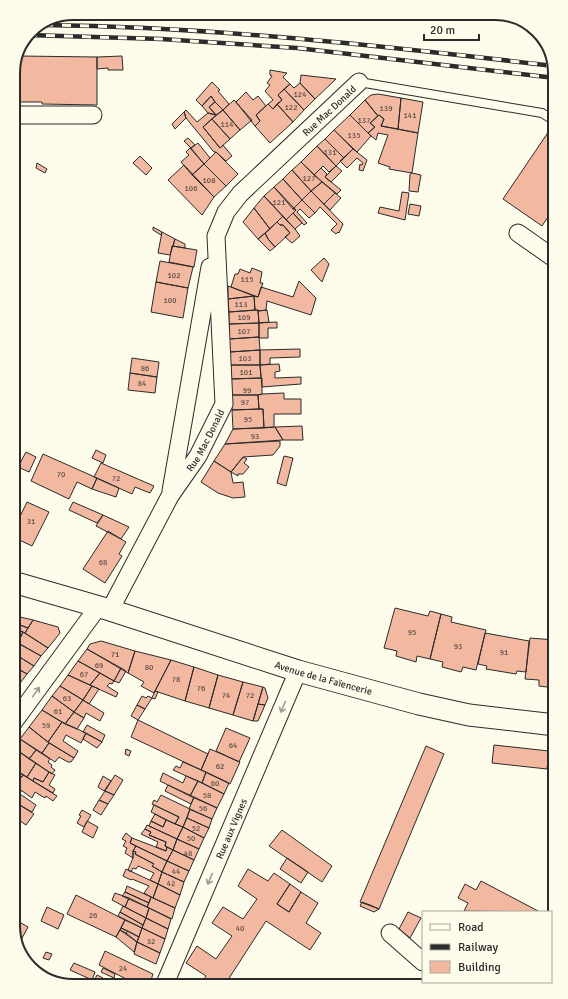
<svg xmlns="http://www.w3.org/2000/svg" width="568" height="999" font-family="Signika,sans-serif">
	<rect width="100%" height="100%" fill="#fdfbea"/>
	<!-- building -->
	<path fill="#f2b8a0" stroke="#2b2b2b" d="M19,56L97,57V105L42,104V102H13V69Z
		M122,56L123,70H108V68L97,69V57Z
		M270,70L287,73L283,77L290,84L278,95L282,100L273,109L268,104L273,100L265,91L270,85L267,83L272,76L270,75Z
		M301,75L336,79L315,99L300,83Z
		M212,82L220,90L218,91L229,104L223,110L215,102L211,96L202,106L196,100Z
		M300,83L315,99L304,110L284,89L290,84L294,88Z
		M284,89L304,110L293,122L277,104L282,100L278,95Z
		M246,92L253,100L258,96L266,106L256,115L260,121L255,126L236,102Z
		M378,94L401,98L398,129L381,126L384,119L379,115L378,116L365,100L371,95Z
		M211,96L215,102L209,107L216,115L208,113L202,106Z
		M401,98L423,102L418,133L398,129Z
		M234,100L252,120L240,130L223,110Z
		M365,100L378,116L370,123L375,127L368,133L350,115Z
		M215,102L223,110L216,115L209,107Z
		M268,104L273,109L277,104L293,122L270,143L255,126L260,121L256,115Z
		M186,110L197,122L208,113L216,115L203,127L220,148L223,145L232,156L226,161L216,152H214L186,118L184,112Z
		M223,110L240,130L230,139L212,119Z
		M184,112L186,118L175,129L172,124Z
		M350,115L371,136L357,152L334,130Z
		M379,115L384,119L381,126L418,133L412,173L389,169L390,167L378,163L388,135L378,133L376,140L368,133L375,127L370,123Z
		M212,119L230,139L220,148L203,127Z
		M551,128L555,131V206L542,226L503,199Z
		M334,130L353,149L344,158L325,139Z
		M188,138L195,145L191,148L184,141Z
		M325,139L344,158L336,166L317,146Z
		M198,143L210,158L204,164L191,148Z
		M317,146L336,166L329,172L323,166L314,175L301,162Z
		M190,148L204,164L192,175L181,162L189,155L186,152Z
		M353,149L367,160L363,171L359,170L360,164L362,165L363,163L357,158L347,168L340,161Z
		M216,152L238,174L226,186L204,164Z
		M140,156L152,168L146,175L133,163Z
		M301,162L322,182L311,191L292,170Z
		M37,163L47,169L45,173L36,168Z
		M204,164L226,186L214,197L192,175Z
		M184,165L214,197L202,215L168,180Z
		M336,166L342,171L331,182L325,177Z
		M321,168L327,174L325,177L341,190L337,194L314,175Z
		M292,170L311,191L302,200L283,179Z
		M412,173L421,175L418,192L409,191L410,174Z
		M283,179L302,200L293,209L274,187Z
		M322,182L335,193L324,204L311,191Z
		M274,187L296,210L286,220L264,196Z
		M311,191L343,224L339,233L338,232L336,234L331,230L337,224L320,207L315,213L302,200Z
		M402,192L409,193L405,220L378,213L380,207L399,211Z
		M335,193L341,198L330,210L324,204Z
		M264,196L283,216L270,229L254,208Z
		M302,200L315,213L309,218L300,209L297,212L307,223L304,225L293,213L296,210L293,209Z
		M410,204L421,206L419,216L408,214Z
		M254,208L270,229L258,239L243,222Z
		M293,213L302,223L295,229L286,220Z
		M283,216L295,229L300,236L292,243L285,237L290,233L283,225H280L277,222Z
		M277,222L280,225H283L290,233L275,247L268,239L265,233Z
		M153,227L162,232L161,235L153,230Z
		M162,232L175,239L170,255L158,253Z
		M265,233L268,239L275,247L270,251L258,239Z
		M175,239L185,244V248L173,246Z
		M172,246L197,250L194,267L169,262Z
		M324,258L329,264L322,282L311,270Z
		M160,261L193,267L188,288L156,282Z
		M252,268L262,272L260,283H263L258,297L231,287L235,274H238L240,269L250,273Z
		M299,281L316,298L311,315L267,301L266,310H267L258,311V310H255L254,296L258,297L261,287L293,297Z
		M156,282L188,288L183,318L151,312Z
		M228,286L231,287L254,296L228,299Z
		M254,296L255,310L229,312L228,299Z
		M258,310L259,323L229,324V312Z
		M267,310L269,322L259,323L258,311Z
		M277,322V328H268V338H259V323Z
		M259,323V337L229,339V324Z
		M259,337L260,350L230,352L229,339Z
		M300,349V357L270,358V364L260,365V350Z
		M260,350V365H230V352Z
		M132,358L159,362L157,377L130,373Z
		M279,364L280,371L275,372V378L301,377V384L262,387L260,365Z
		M230,365H260L261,378L231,379Z
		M130,373L157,377L155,393L128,390Z
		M262,378V394L258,395H231V379Z
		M284,393V399H301V414H274V427L264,428L263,409H259L258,395L262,394Z
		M231,395H258L259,409L232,410Z
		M263,409L264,428L233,429L232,410Z
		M302,426L303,440H283L275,427Z
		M275,427L283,440L225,444L233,429Z
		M280,441V446L273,455L243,457L231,472L214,461L225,444Z
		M96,450L106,455L103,463L92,458Z
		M26,452L36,457L29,472L18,467Z
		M43,454L97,478L92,489L77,482L69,499L31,481Z
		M284,456L293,458L286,486L277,483Z
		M243,457L247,459L244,463L249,467L243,474H238V476L231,472Z
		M214,461L231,472L233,483L243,482L245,497L233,498L218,493L201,482Z
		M101,463L154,486L150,493L135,487L132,494L94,477Z
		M97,478L119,488L116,497L92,489Z
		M27,502L49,512L32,546L13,537V531Z
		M73,502L103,515L97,523L69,510Z
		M103,515L129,527L121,539L96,526Z
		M108,531L126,542L119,554L122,556L105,583L83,569Z
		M395,608L428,616L430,611L441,614L430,659L417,656L416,662L396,656L397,651L384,648Z
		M13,612L20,617L14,628L13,627Z
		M441,614L452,617L451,622L486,630L476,670L463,667L461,672L442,667L443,662L430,659Z
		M20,617L33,620L28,628L17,624Z
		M33,620L58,627L60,633L48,648L25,633Z
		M17,624L28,628L25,633L14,628Z
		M13,627L23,632L18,643L13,640Z
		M23,632L48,648L41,656L18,643Z
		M485,633L529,641L526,672L517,671L516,674L486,669L487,666L478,664Z
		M530,638L555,640V688L539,686V680L525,679Z
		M101,641L135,651L128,673L87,649L90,644Z
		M16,642L41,656L34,666L13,653V648Z
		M87,649L121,668L114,681L78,661Z
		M135,651L171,660L154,693L141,686L144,682L128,673Z
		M13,653L34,666L27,674L13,666Z
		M171,660L194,667L185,701L155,691Z
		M78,661L100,673L90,685L68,675Z
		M13,666L27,674L18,686L13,683Z
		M194,667L218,675L209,708L185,701Z
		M121,668L126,671L119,683L114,681Z
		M100,673L114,681L112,684L110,683L107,686L118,693L116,697L90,685Z
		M68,675L92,686L83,700L60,686Z
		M218,675L243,682L233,715L209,708Z
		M243,682L263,687L253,721L233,715Z
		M13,683L18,686L13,692Z
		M60,686L83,700L74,712L52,696Z
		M92,686L99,689L89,704L83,700Z
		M263,687L265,688L268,698L265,705L258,704Z
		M155,691L158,692L155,699L152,698Z
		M52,696L74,712L65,724L42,710Z
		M142,696L146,698L148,696L152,698L145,709L137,705Z
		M83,700L104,713L100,721L86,713L84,718L74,712Z
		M258,704L265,705L258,721H253Z
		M137,705L145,709L138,720L131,716Z
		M42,710L62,722L48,742L29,727Z
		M74,712L84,718L77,729L65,724Z
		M138,720L208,754L201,770L131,737Z
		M62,722L86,733L81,743L66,735L63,741L78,751L74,758L48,742Z
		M87,725L105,735L102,742L83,732Z
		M29,727L49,743L42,753L20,739Z
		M226,728L250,738L239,762L216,751Z
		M86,733L102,742L97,748L83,739Z
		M20,739L36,750L29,759L14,748Z
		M49,743L74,758L71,762H68L59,757L55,762L42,753Z
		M494,745L549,751L547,769L492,763Z
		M426,746L444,754L379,909L360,902Z
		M14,748L36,763L27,777L13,768Z
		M126,749L131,751L129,756L125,754Z
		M210,749L240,762L230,784L201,770Z
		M36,750L50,759L48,762L52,765L51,767L55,770L52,774L29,759Z
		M183,762L206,772L202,783L173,770L176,766L180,768Z
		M36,763L49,772L43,782L34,778L33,781L27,777Z
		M13,768L23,775L15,786L13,785Z
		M49,772L55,775L49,785L55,789L53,793L33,781L34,778L43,782Z
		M206,772L229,783L224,794L202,783Z
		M163,773L183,783L186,776L198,781L190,796L160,781Z
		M23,775L57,796L53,801L46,796L45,798L35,792L32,798L15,786Z
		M115,775L123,780L114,795L105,791Z
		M103,776L111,781L104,791L98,787Z
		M198,781L224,794L217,808L190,796Z
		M168,785L194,797L191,804L165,791Z
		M16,787L21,791L20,794L36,805L32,812L13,801V792Z
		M105,791L114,795L108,804L99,800Z
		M161,795L190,809L183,827L175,824L179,817L152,804L154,800L157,802Z
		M194,797L217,808L212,819L189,809Z
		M99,800L108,804L101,815L93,810Z
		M13,801L34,814L26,825L13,816Z
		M154,805L179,817L175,824L151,812Z
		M190,809L212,819L209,828L187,818Z
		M82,810L91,815L84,827L77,823L81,816L79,815Z
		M155,814L166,820L163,827L151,821Z
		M187,818L209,828L204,838L183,827Z
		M166,820L183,827L177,839L149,826L151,821L163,827Z
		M87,821L98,827L93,838L82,832Z
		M147,825L177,839L173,850L165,846L166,842L149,835L151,832L145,829Z
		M183,827L204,838L199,849L177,839Z
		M145,829L151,832L149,835L166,842L165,846L167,847L166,851L156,847L158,842L141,834Z
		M282,830L332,866L322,882L269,846Z
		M126,833L132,838L130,843L136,846L133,851V858L125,853L127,848L123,846L126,841L122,839Z
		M13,837L17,839L13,845Z
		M132,838L166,851L167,847L173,850L167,861L130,843Z
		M177,839L199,849L194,860L173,850Z
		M136,846L167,861L162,872L152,866L154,864L135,854L136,852L133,851Z
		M173,850L194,860L189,871L167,861Z
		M133,851L136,852L135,854L154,864L152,866L162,872L158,884L150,880L154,873L138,866L136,869L133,868L131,872L128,870L133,858Z
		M287,858L308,872L301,883L280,869Z
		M167,861L189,871L184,882L162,872Z
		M126,869L158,884L153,898L144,893L149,886L132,879L131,880L123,876Z
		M248,869L268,881L274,873L290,884L277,904L289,912L301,892L318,903L306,923L321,933L310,950L266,921L224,986H199L206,976L186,963L197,946L216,959L232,936L212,923L223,907L243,919L257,899L238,886Z
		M162,872L184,882L180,895L158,884Z
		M481,881L540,912L464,911L468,903L458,898L465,884L476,890Z
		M158,884L180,895L175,908L153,898Z
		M290,884L301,892L289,912L277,904Z
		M127,886L151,897L149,903L125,892Z
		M125,892L149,903L147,907L122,896Z
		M115,893L129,898L125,907L112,900Z
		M76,895L125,920L116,937L67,914Z
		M151,897L175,908L172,919L147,907Z
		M129,898L149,908L146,918L125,907Z
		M362,902L370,905L379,909L374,912L360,906Z
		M123,906L146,918L143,925L120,912Z
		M47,907L64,915L58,929L41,921Z
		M149,908L171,919L168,929L146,918Z
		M120,912L143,925L142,928L118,916Z
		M408,912L421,918L410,938L399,929Z
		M146,918L168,929L165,939L142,928Z
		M551,918L555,920L551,929Z
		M125,920L142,928L139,937L121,928Z
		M21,923L28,927L20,942L16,939L15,934Z
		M121,928L128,931L126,933L120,930Z
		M142,928L165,939L160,953L137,942Z
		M120,930L137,942L134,952L116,937Z
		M128,931L139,937L137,942L126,933Z
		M137,942L160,953L156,964L134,954Z
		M105,951L153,974L149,986H143L128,980L99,965Z
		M46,952L52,954L49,960L43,958Z
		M74,963L95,972L92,980L94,981L97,975L103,978L100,984L102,985L105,979L118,986H87L90,979L70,970Z
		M103,968L115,974L114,978L101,972Z
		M117,979L127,983L128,980L143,986H118L116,985Z
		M426,982H436L438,986H428Z"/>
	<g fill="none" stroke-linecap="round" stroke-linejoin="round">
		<!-- service casing -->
		<g stroke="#2b2b2b" stroke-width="10">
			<path id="service" d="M359,82L542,113L555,121"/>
		</g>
		<!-- minor casing -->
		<g stroke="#2b2b2b" stroke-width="19">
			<g id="minor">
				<path d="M13,115H93"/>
				<path d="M518,233L555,259"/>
				<path d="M171,491L210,267"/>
				<path id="s1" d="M110,610L170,496L198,456L224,404L216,236L226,212L240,194L359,82"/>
				<path d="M13,723L98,607"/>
				<path d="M390,933L423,962"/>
				<path d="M442,982L443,986"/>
				<path id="s2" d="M164,986L298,671"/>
			</g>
		</g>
		<!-- tertiary casing -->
		<g stroke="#2b2b2b" stroke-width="23">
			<g id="tertiary">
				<path id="s3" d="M13,582L110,610L298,671L419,704L469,715L555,725"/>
			</g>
		</g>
		<!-- service -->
		<use href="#service" stroke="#fdfbea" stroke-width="8"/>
		<!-- minor -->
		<use href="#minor" stroke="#fdfbea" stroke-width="17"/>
		<!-- tertiary -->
		<use href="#tertiary" stroke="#fdfbea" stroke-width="21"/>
		<!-- rail casing -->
		<g stroke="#2b2b2b" stroke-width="4.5">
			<path id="rail" d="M44,25C215,27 384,46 554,66
				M28,35L161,39L297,48L555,78"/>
		</g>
		<!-- rail -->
		<use href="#rail" stroke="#fdfbea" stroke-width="3" stroke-dasharray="9" stroke-linecap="butt"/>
	</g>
	<!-- one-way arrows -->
	<defs><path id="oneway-shaft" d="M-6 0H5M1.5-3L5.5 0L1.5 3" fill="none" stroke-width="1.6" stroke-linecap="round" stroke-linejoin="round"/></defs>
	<g stroke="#9e9d94">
		<use href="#oneway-shaft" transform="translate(36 692) rotate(-54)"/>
		<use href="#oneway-shaft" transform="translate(283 707) rotate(113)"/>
		<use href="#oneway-shaft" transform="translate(210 879) rotate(113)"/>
	</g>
	<g text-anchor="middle" stroke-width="3" stroke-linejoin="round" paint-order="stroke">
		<!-- number labels -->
		<g font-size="8" fill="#5d4e48">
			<text x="300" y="97">124</text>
			<text x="291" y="110">122</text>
			<text x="386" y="111">139</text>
			<text x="410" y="118">141</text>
			<text x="364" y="123">137</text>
			<text x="227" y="127">114</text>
			<text x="354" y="138">135</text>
			<text x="330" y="155">131</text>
			<text x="309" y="181">127</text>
			<text x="209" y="183">108</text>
			<text x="191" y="191">106</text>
			<text x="279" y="205">121</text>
			<text x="174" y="278">102</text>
			<text x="247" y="282">115</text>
			<text x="170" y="303">100</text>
			<text x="241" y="307">113</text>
			<text x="244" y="320">109</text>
			<text x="244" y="334">107</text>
			<text x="245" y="361">103</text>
			<text x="145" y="371">86</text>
			<text x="246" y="375">101</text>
			<text x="142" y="386">84</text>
			<text x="247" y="393">99</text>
			<text x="245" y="405">97</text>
			<text x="248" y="422">95</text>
			<text x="255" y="439">93</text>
			<text x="61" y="477">70</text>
			<text x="116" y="481">72</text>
			<text x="31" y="524">31</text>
			<text x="103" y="565">68</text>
			<text x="412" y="635">95</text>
			<text x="458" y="649">93</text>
			<text x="504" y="655">91</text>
			<text x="115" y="657">71</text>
			<text x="99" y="668">69</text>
			<text x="149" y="670">80</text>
			<text x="84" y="677">67</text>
			<text x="176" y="682">78</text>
			<text x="201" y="691">76</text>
			<text x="226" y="698">74</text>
			<text x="250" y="698">72</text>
			<text x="67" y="701">63</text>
			<text x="58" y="714">61</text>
			<text x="46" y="728">59</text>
			<text x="233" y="748">64</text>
			<text x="220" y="769">62</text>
			<text x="215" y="786">60</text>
			<text x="207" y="798">58</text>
			<text x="203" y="811">56</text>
			<text x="196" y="831">52</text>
			<text x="191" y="841">50</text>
			<text x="188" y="856">48</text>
			<text x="176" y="874">44</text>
			<text x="171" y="886">42</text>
			<text x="93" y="918">26</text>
			<text x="240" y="931">40</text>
			<text x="151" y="944">32</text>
			<text x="123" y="971">24</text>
		</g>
		<!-- street labels -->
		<g font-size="10" fill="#2b2b2b" stroke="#fdfbea">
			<text dy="4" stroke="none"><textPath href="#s1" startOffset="575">Rue Mac Donald</textPath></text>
			<text dy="4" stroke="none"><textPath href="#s1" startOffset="195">Rue Mac Donald</textPath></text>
			<text dy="4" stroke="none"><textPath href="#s3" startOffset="325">Avenue de la Faïencerie</textPath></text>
			<text dy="4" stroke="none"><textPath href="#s2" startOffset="171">Rue aux Vignes</textPath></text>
		</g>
	</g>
	<!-- crop -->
	<path d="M0 0H568V999H0ZM73 20H495A53 53 0 0 1 548 73V926A53 53 0 0 1 495 979H73A53 53 0 0 1 20 926V73A53 53 0 0 1 73 20Z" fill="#fdfbea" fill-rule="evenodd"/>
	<path fill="none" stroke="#2b2b2b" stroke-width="2" d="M73 20H495A53 53 0 0 1 548 73V926A53 53 0 0 1 495 979H73A53 53 0 0 1 20 926V73A53 53 0 0 1 73 20Z"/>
	<!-- legend -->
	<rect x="422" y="911" width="130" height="72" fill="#fdfbea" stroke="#a9a89e"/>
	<rect x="430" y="924" width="20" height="6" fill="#fdfbea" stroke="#a9a89e"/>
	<text x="458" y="931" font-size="12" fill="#2b2b2b">Road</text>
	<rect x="430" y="944" width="20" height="6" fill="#2b2b2b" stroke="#a9a89e"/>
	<text x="458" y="951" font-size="12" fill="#2b2b2b">Railway</text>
	<rect x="430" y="961" width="20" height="12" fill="#f2b8a0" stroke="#a9a89e"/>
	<text x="458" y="971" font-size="12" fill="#2b2b2b">Building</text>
	<!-- scale -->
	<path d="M424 34v6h55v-6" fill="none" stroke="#2b2b2b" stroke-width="2"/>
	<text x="430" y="34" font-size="12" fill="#2b2b2b" stroke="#fdfbea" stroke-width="3" paint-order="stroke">20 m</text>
</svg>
